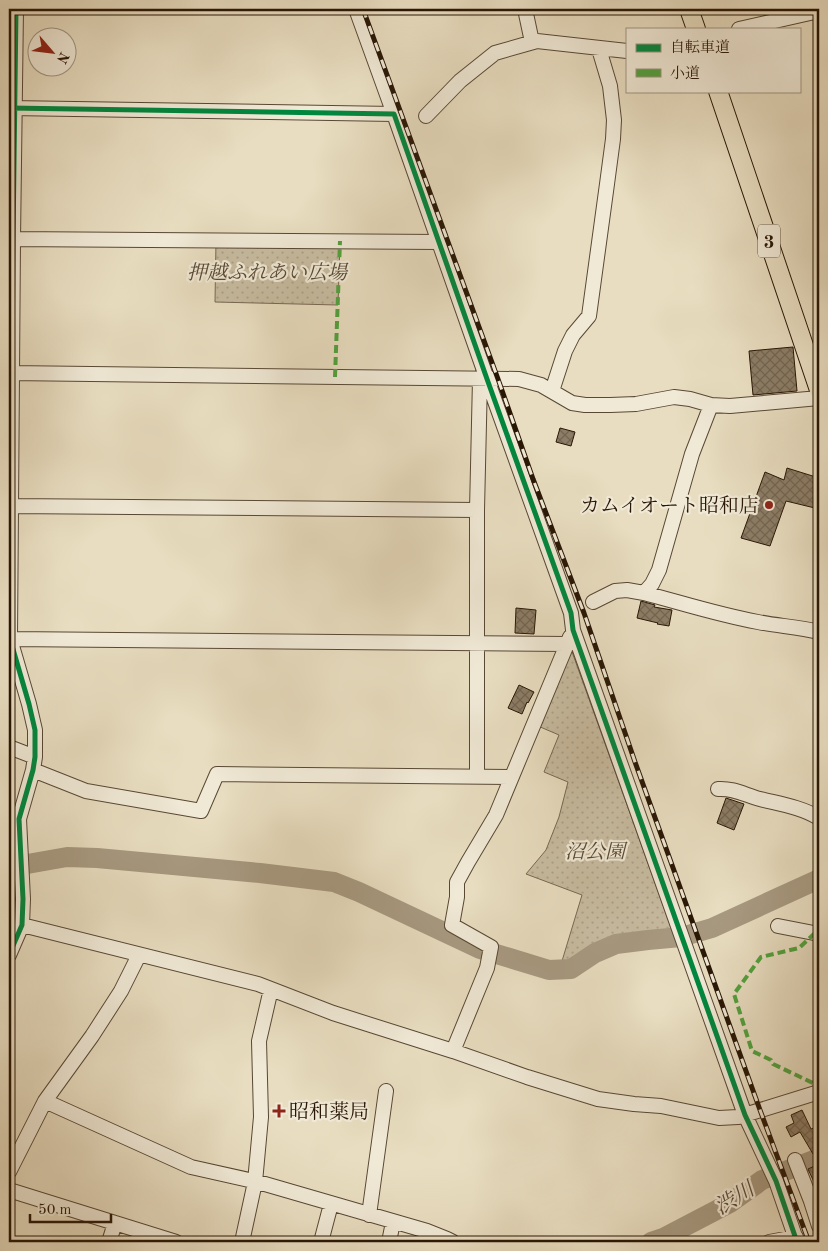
<svg xmlns="http://www.w3.org/2000/svg" width="828" height="1251" font-family="'Old Standard TT','Noto Serif JP',serif">
	<defs>
		<pattern id="grass-dots" width="8" height="8" patternUnits="userSpaceOnUse" patternTransform="scale(1.25)"><rect width="8" height="8" fill="#c7bba0"/><path d="M2 2h.1M6 6h.1" fill="none" stroke="#aba088" stroke-width="1.8" stroke-linecap="round"/></pattern>
		<pattern id="building-cross-hatch" width="8" height="8" patternUnits="userSpaceOnUse" patternTransform="scale(1.25)"><rect width="8" height="8" fill="#8c7d66"/><path d="M0 0l8 8M0 8l8-8" fill="none" stroke="#726552"/></pattern>
	</defs>
	<rect width="100%" height="100%" fill="#e8ddc0"/>
	<filter id="stains"><feTurbulence type="fractalNoise" baseFrequency=".004" numOctaves="4"/><feColorMatrix values="0 0 0 0 .2 0 0 0 0 .09 0 0 0 0 .02 0 0 0 .5 -.17"/></filter>
	<radialGradient id="worn" r=".72"><stop offset=".6" stop-color="#630" stop-opacity="0"/><stop offset="1" stop-color="#630" stop-opacity=".3"/></radialGradient>
	<!-- grass -->
	<path fill="url(#grass-dots)" stroke="#786852" d="M216,241H340L338,305L215,302Z
		M571,649L672,930L619,935L591,947L571,960L562,961L582,895L526,874L546,850L559,817L568,782L544,772L559,735L538,726Z"/>
	<g fill="none" stroke-linecap="round" stroke-linejoin="round">
		<!-- river -->
		<path stroke="#a79980" stroke-width="20" d="M9,862L16,866L67,857L97,858L260,873L334,882L359,892L480,949L549,970L571,969L595,953L616,944L648,940L681,937L712,928L819,879
			M651,1242L663,1238L730,1203L762,1180L819,1158"/>
	</g>
	<!-- building -->
	<path fill="url(#building-cross-hatch)" stroke="#281605" d="M793,347L797,391L753,395L749,351Z
		M560,428L575,432L571,446L556,442Z
		M787,468L819,478V509L786,501L770,546L741,538L765,472L784,480Z
		M641,601L655,605L654,607L672,610L669,626L657,624L658,623L637,618Z
		M516,608L536,610L534,634L515,633Z
		M519,685L534,692L528,703L527,702L522,714L508,708Z
		M726,798L744,804L734,830L717,823Z
		M802,1110L811,1129L814,1128L819,1137V1150L813,1154L800,1132L791,1137L786,1127L794,1123L791,1115Z
		M819,1164V1193L808,1169Z"/>
	<g fill="none" stroke-linecap="round" stroke-linejoin="round">
		<!-- minor casing -->
		<g stroke="#584834" stroke-width="16">
			<path id="minor" d="M356,9L394,114
				M525,9L532,42
				M739,29L819,11
				M9,108L394,114L487,379L571,613L573,630L745,1115L776,1181L797,1242
				M426,116L460,81L495,53L537,41L627,51
				M9,239L439,242
				M9,373L519,379L541,385L572,403L585,405H610L636,404L674,397L690,399L711,405L730,406L819,398
				M552,391L565,351L573,335L589,316L607,184L613,139L614,120L610,86L599,49
				M9,506L477,510
				M644,593C682,603 719,615 758,622C778,626 799,627 819,632
				M593,602L615,591L627,590L644,593L652,584L659,570L692,454L711,405
				M9,639L566,644
				M9,747L35,757
				M33,770L86,791L201,811L217,774L511,777
				M477,777V510L480,379
				M718,789C734,788 745,795 760,799C780,804 801,807 819,818
				M22,925L258,984L333,1013L453,1051L527,1077L598,1099L634,1104L661,1106L719,1118L738,1117L819,1092
				M778,926L819,934
				M9,955L22,925L23,899L19,819L33,770L35,757V730L29,704L10,639L11,506L13,239L16,9
				M453,1051L487,968L491,947L452,925L457,897V882L468,862L496,815L570,637
				M45,1101L191,1167L258,1182L427,1231L447,1239L453,1242
				M795,1160L811,1201L819,1226
				M9,1172L45,1101L92,1036L121,991L139,955
				M9,1190L176,1242
				M369,1215L386,1091
				M109,1242L115,1223
				M242,1242L255,1182L261,1117L259,1041L271,989
				M321,1242L331,1204
				M389,1242L393,1222
				M769,1242L796,1237"/>
		</g>
		<!-- major casing -->
		<g stroke="#281605" stroke-width="20">
			<path id="major" d="M689,9L696,29
				M718,91L819,390"/>
		</g>
		<!-- minor -->
		<use href="#minor" stroke="#f0e9d6" stroke-width="14"/>
		<!-- major -->
		<use href="#major" stroke="#e8ddc0" stroke-width="18"/>
		<!-- rail casing -->
		<g stroke="#281605" stroke-width="5">
			<path id="rail" d="M363,9L498,379L533,479L584,613L635,762L760,1110L809,1242"/>
		</g>
		<!-- rail -->
		<use href="#rail" stroke="#f0e9d6" stroke-width="3" stroke-dasharray="9" stroke-linecap="butt"/>
		<!-- quiet -->
		<path stroke="#51a13d" stroke-width="4" stroke-dasharray="8 4" stroke-linecap="butt" d="M335,377L340,241
			M815,933L799,948L761,957L734,994L752,1051L771,1060L773,1064L815,1084L819,1090"/>
		<!-- cycleway casing -->
		<g stroke="#f0e9d6" stroke-width="8">
			<path id="cycleway" d="M9,108L394,114L487,379L571,613L573,630L745,1115L776,1181L797,1242
				M9,955L22,925L23,899L19,819L33,770L35,757V730L29,704L10,639L11,506L13,239L16,9"/>
		</g>
		<!-- cycleway -->
		<use href="#cycleway" stroke="#00873e" stroke-width="5"/>
	</g>
	<!-- markers -->
	<g fill="#8f2418" stroke="#f0e9d6" stroke-width="2">
		<circle cx="769" cy="505" r="5"/>
		<path d="M276.5 1103.5h5v5h5v5h-5v5h-5v-5h-5v-5h5z"/>
	</g>
	<g text-anchor="middle" stroke-width="4.5" stroke-linejoin="round" paint-order="stroke">
		<!-- shield labels -->
		<rect fill="#f0e9d6" stroke="#645544" stroke-width="1" x="758" y="224.5" width="22" height="33" rx="4"/>
		<g font-size="19" font-weight="bold" fill="#281605">
			<text x="769" y="248">3</text>
		</g>
		<!-- park labels -->
		<g font-size="20" font-style="italic" fill="#584834" stroke="#f0e9d6">
			<text x="267" y="279">押越ふれあい広場</text>
			<text x="595" y="858">沼公園</text>
		</g>
		<!-- poi labels -->
		<g font-size="20" fill="#281605" stroke="#f0e9d6" text-anchor="end">
			<text x="759" y="512">カムイオート昭和店</text>
			<text x="289" y="1118" text-anchor="start">昭和薬局</text>
		</g>
		<!-- water labels -->
		<g font-size="21" font-style="italic" fill="#5b4a36" stroke="#f0e9d6">
			<text transform="translate(734 1198) rotate(-32)" y="7">渋川</text>
		</g>
	</g>
	<!-- margin -->
	<rect width="828" height="1251" fill="none" stroke="#e8ddc0" stroke-width="30"/>
	<rect x="10" y="10" width="808" height="1231" fill="none" stroke="#281605" stroke-width="2.5"/>
	<rect x="15" y="15" width="798" height="1221" fill="none" stroke="#281605"/>
	<!-- legend -->
	<rect x="626" y="28" width="175" height="65" fill="#f0e9d6" stroke="#a09582"/>
	<rect x="636" y="44" width="25" height="8" fill="#00873e" stroke="#a09582"/>
	<text x="670" y="52" font-size="15" fill="#281605">自転車道</text>
	<rect x="636" y="69" width="25" height="8" fill="#51a13d" stroke="#a09582"/>
	<text x="670" y="78" font-size="15" fill="#281605">小道</text>
	<!-- north arrow -->
	<g transform="translate(52 52) rotate(118)"><circle r="24" fill="#f0e9d6" stroke="#a09582"/>
	<path d="M0-4L9 19L0 12L-9 19Z" fill="#8f2418"/>
	<text y="-8" font-size="14" font-weight="bold" text-anchor="middle" fill="#281605">N</text>
	</g>
	<!-- scale -->
	<path d="M30 1214v8h81v-8" fill="none" stroke="#281605" stroke-width="2.5"/>
	<text x="38" y="1214" font-size="15" fill="#281605" stroke="#f0e9d6" stroke-width="4" paint-order="stroke">50 m</text>
	<rect width="100%" height="100%" filter="url(#stains)"/>
	<rect width="100%" height="100%" fill="url(#worn)"/>
</svg>
